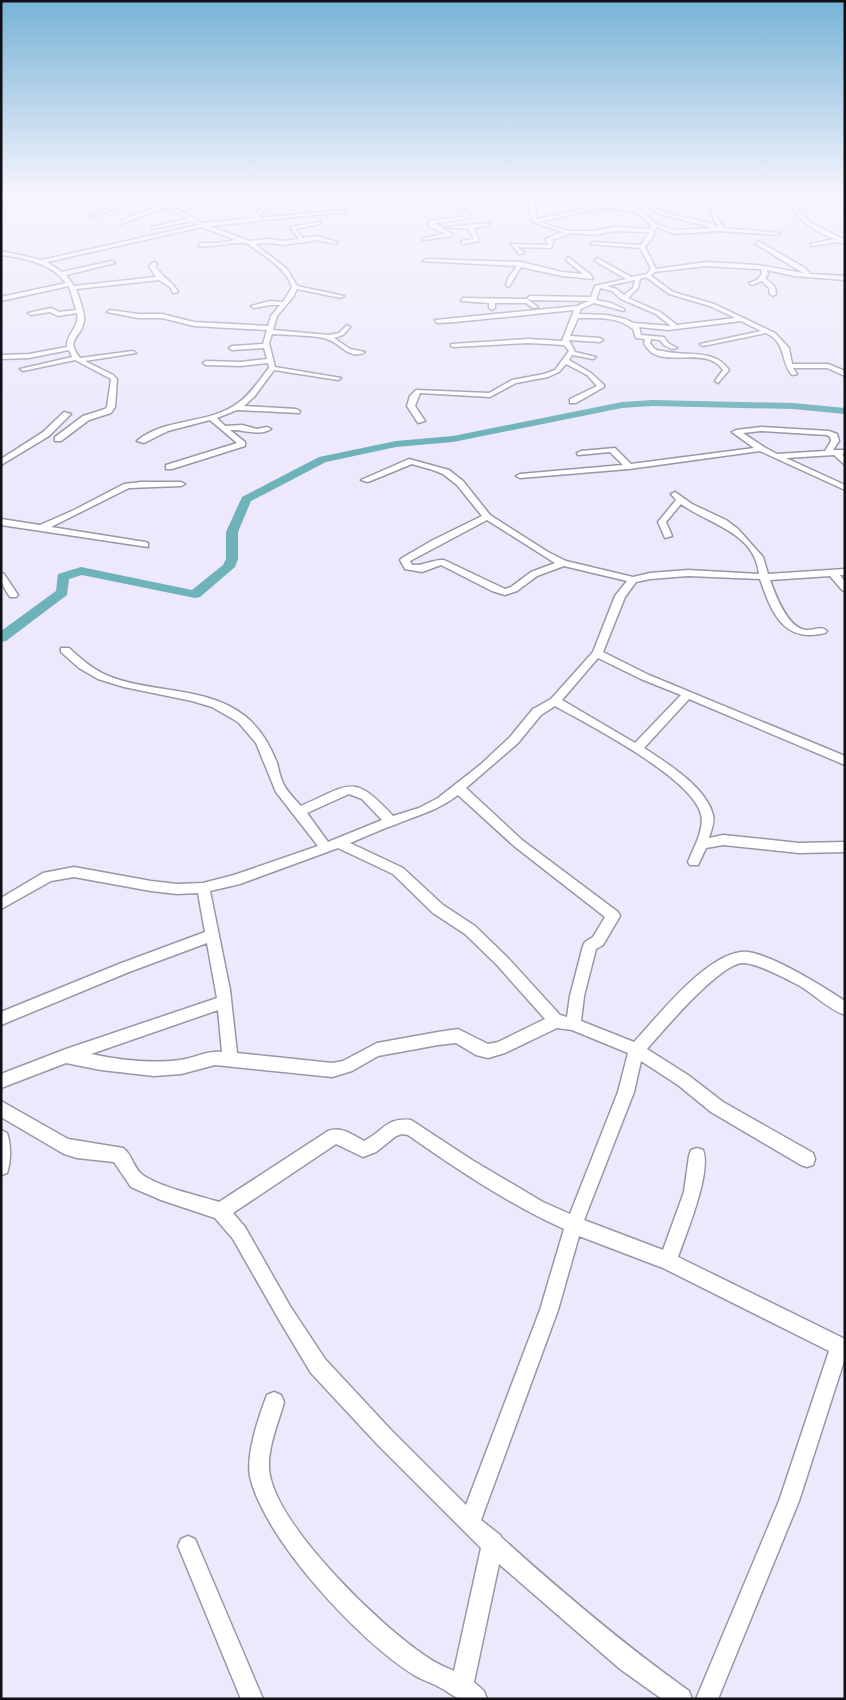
<svg xmlns="http://www.w3.org/2000/svg" width="846" height="1700" font-family="Manrope,sans-serif">
	<rect width="100%" height="100%" fill="#ede8fc"/>
	<g fill="none" stroke-linecap="round" stroke-linejoin="round">
		<!-- river -->
		<path fill="#6eb2ba" fill-rule="evenodd" d="M652,400L793,403L845,408V414L793,409L652,406L622,408L453,442L396,447L326,462L251,501L238,532V559L235,567L200,597L195,598L82,575L69,579L67,595L6,641L1,642V631L56,591L58,574L81,567L192,590L223,565L226,559V532L242,497L319,457L396,441L453,436L622,402Z"/>
		<!-- minor casing -->
		<g stroke="#9b95a8" stroke-width="3">
			<path id="minor" d="M51,196H57L1,208V206Z
				M116,196L148,199L168,204L203,223L253,218L261,209L256,201L277,196H283L261,203L265,209L259,218L346,210L344,212L209,226L250,241L270,239L283,241L299,239L290,227L320,222V224L295,229L303,238L317,236L337,242V244L317,240L283,245L270,243L255,244L287,269L297,286L344,296L341,298L297,289L293,297L277,316L273,330L329,335L339,333L347,325L350,327L343,335L334,338L350,349L365,352C350,361 340,343 327,339C317,335 284,335 272,334L269,343L275,367L341,378L338,380L274,370L254,397L244,406L296,409L300,411L299,413L237,410L217,418L225,426L242,425L257,429L267,427L271,429C259,437 244,429 230,430L245,442V446L172,469H166V465L237,443L210,420L168,431L144,443L137,441C165,417 209,425 238,403C251,394 259,380 269,368L268,363L240,366L206,365L203,363L206,361L240,362L267,359L264,348L232,350L229,348L232,346L263,344L267,330L194,326L162,318H138L107,312L110,310L138,314H162L194,322L268,326L271,316L280,305H270L254,308L251,306L270,301L283,302L292,287C286,268 264,256 248,244C236,240 215,248 199,246L201,243H218L236,240L202,227L47,262L62,272L112,261L115,263L66,275L74,286L156,277L149,266L154,262L157,264L155,266C162,277 173,282 178,292L173,293L170,287L159,280L76,289C79,298 85,312 84,321C82,338 64,338 80,358L133,351L136,353L85,361L113,375L117,379L115,407L111,413L89,420L61,441H55V437L83,416L105,409L107,407L111,379L75,360L23,371L20,369L72,357L69,350L29,358L1,359V355L29,354L67,347C66,333 80,328 77,313L58,316L50,312L31,315L28,313L51,308L59,312L76,310L69,286L1,301V297L66,283C51,263 25,258 1,255V251L42,260L198,225L192,221L151,229V227L188,219L166,207L121,224V222L133,215L161,205L138,200L91,218V216L131,199Z
				M439,196H443L469,214L464,219L434,223L452,234V236L423,240V238L445,234L429,226V221L461,217L464,214Z
				M532,196H536L534,206L537,219L590,208L567,196H572L595,207H624L621,204L646,200L642,196H646L650,199L716,196L714,197L647,203C667,219 696,216 719,227L710,213H714L724,228L780,233L777,235L720,231L675,234L656,227L653,236L645,247L656,269L706,262L757,265L803,273L756,244L758,241L805,268L810,274L845,276V280L794,276L767,270L768,274L765,278L775,287L776,294L773,296L770,294L769,288L762,281L752,285L749,283L757,280L762,274L761,269H757L706,266L654,272L651,276L673,292L714,304L775,333L789,348L792,364H828L845,371V376L827,368H793L797,374L792,375C780,361 787,343 766,333L703,346L700,344L761,331L741,321L668,330L639,327L641,335L664,337L668,343L677,348L672,349L664,345L660,340L651,339L650,343C652,345 653,348 655,349C658,351 661,351 663,351C686,357 714,348 729,370L718,383L715,381L723,370C707,347 672,365 652,353C649,351 646,346 644,344L645,339L636,338L633,329C617,316 597,318 578,318L570,336L600,338L603,340L600,342L569,340L575,352L596,357L593,359L572,355L569,360L591,373L604,385V387L576,403H570V399L597,386L587,375L566,364L559,372L548,377L516,383L490,397L420,393L415,406L425,421L418,423L407,406L410,396L416,390L489,393L512,380L544,374L555,370L569,351L564,345L529,343L453,347L451,346V344L529,339L562,341L574,310L455,322L437,323L435,320L577,306L589,301L530,300L527,298L530,296L591,297L595,286L626,279L595,261L597,258L631,277L647,274L651,268L640,248L590,244L593,242L641,245L649,232L615,231L593,235L572,233L551,240L554,242L551,248L518,247L524,253L519,254L511,244L547,245L548,243L545,239L563,232L533,222L529,206ZM642,204L657,213L713,228L675,230L656,224L644,212L629,206ZM601,208C626,210 633,207 651,225L650,229L615,227L593,231H568L539,222ZM646,277L669,294L710,306L735,318L677,325L660,312L628,298L638,288L640,279ZM635,280L633,288L624,295L616,289L607,286ZM600,288L612,291L621,299L656,314L671,326L634,323L625,319L607,315L579,314L581,309L594,303L624,311V309L611,303L596,300Z
				M798,201L845,203V205L798,203L796,208L811,223L845,240V244L839,242L811,246V244L834,239C817,232 802,224 792,208L793,202Z
				M490,223V225L474,228L479,241L463,244L461,241L474,239L469,229L446,227Z
				M568,257L591,275L593,279L562,276L521,267L509,287L506,285L508,278L517,266L423,261L426,259L521,262L562,272L583,274L566,260Z
				M463,298L527,299L538,307L533,308L526,303H495V308L492,310L489,308V303L461,301Z
				M64,412L71,414L49,436L1,465V459L43,432Z
				M761,427L829,431L837,434L839,441L833,450H845V454H842L845,458V465L834,455L786,458L845,485V490L760,451L629,469L520,478L516,476L520,474L623,465L610,452L578,455L577,453L581,451L615,448L631,464L754,448L732,432L736,430ZM761,431L827,435L830,437L831,441L825,451L777,454L764,447L743,433Z
				M409,459L449,470L463,481L490,515L548,552L566,561L633,577L650,573L688,570L759,574C755,532 708,524 681,504L666,522L672,536L665,538L658,522L676,500L671,494L675,492L692,504L726,520L738,529L763,557L768,574L845,569V575H840L845,582V591L842,590L830,576L770,580C775,594 787,627 805,630C813,631 821,625 827,631L825,633C784,643 772,614 760,579L688,576L650,579L636,582L625,597L603,652L649,675L845,756V765L689,699L644,748C667,763 706,787 713,815C715,822 711,831 709,838L723,835L799,843L845,842V852L799,853L723,845L706,848L698,865H690L688,862C693,849 705,829 701,814C691,777 589,725 555,706L541,715L518,743L466,788L522,840L618,912L620,916L603,945L596,949L584,996L581,1021L634,1042C658,1016 705,956 741,952C764,949 825,988 845,1001V1015C828,1009 815,995 800,986C787,979 757,963 743,963C720,963 663,1031 647,1049L688,1075L723,1102L813,1153L815,1159L813,1165L807,1167L801,1165L711,1112L678,1085L641,1061L634,1092L584,1220L663,1250L684,1192L689,1156L691,1150L697,1148L703,1150C712,1172 686,1234 678,1257L845,1339V1358L799,1501L718,1699H696L779,1501L829,1351L663,1268L579,1236L558,1310L481,1520L500,1535L502,1538C562,1592 623,1644 689,1691L692,1699H662L620,1669L499,1564L474,1682L484,1691L487,1699C479,1699 469,1700 461,1699C455,1698 447,1691 441,1688C432,1683 422,1680 414,1675C360,1642 263,1538 250,1476C246,1454 259,1416 267,1395L274,1392L281,1395L284,1402C278,1425 265,1452 270,1476C282,1531 380,1626 427,1657C435,1663 445,1667 454,1671L481,1548L377,1444L311,1373L278,1318L233,1239L215,1218L161,1200L131,1187L114,1162L77,1158L64,1154L1,1117V1101L68,1139L123,1148C133,1155 133,1169 144,1176C166,1189 194,1194 219,1202L328,1131C341,1126 353,1135 364,1141C383,1132 386,1117 411,1120L472,1160L543,1202L570,1214L618,1092L628,1053L572,1030L557,1028L505,1053L488,1058L476,1055L456,1043L438,1045L378,1056L352,1071L332,1077L215,1065L181,1074L154,1076L101,1070L66,1063L1,1088V1074L66,1049L217,998L207,943L129,972L1,1025V1012L119,964L205,932L198,893L177,894L151,891L74,877L51,881L1,909V898L43,873L74,867L151,881L177,884L203,883L234,875L318,846L276,792L256,743L238,722L212,707L192,701L124,687L98,679L79,668L61,652V648H69C80,658 91,668 106,675C150,694 205,685 245,716C260,728 270,745 277,763C279,770 280,778 284,785C288,793 295,799 301,806C351,784 353,773 393,816L419,808L438,798L480,765L510,737L533,709L551,699L593,652L615,596L627,581L564,566L537,576L517,591L505,595L492,591L441,565L422,572L405,569L400,560L402,558L433,540L482,516L457,485L443,474L433,470L412,464L368,482L361,480ZM487,520L555,563L531,572L511,587L505,589L444,560C433,559 424,566 412,565L410,561ZM598,658L641,679L681,695L635,743L562,700ZM349,794L362,799L382,820L328,842L307,813ZM458,795L514,846L605,917L593,937L585,942L583,946L570,996L567,1017L560,1015L507,957L475,926L443,905L403,868L350,843C365,837 379,830 394,825C418,815 437,811 458,795ZM338,848L393,874L433,913L465,934L497,965L545,1019L498,1042L488,1044L458,1029L438,1032L377,1043L343,1061L332,1063L237,1053L230,990L210,891L240,884ZM218,1010L222,1052C208,1050 194,1058 180,1060C151,1064 119,1060 91,1054ZM402,1134L408,1135C458,1170 509,1204 564,1229L540,1310L466,1505L391,1430L325,1359L290,1306L245,1227L233,1213L336,1144L363,1157L376,1152L396,1136Z
				M141,482H181L185,484L181,486L129,488L51,527L145,542L148,543V547L1,525V519L40,525L74,510L124,484Z
				M1,573L4,574L18,595L16,597H10C4,588 1,584 1,573Z
				M1,1130L7,1133C11,1143 11,1162 7,1173L1,1175Z
				M188,1536L195,1539L263,1699H241L178,1546L181,1539Z"/>
		</g>
		<!-- minor -->
		<use href="#minor" fill="#fff" fill-rule="evenodd"/>
	</g>
	<!-- sky -->
	<linearGradient id="sky" x2="0" y2="1"><stop stop-color="#77b3d6"/><stop offset="0.45" stop-color="#f7f5fe"/><stop offset="1" stop-color="#f7f5fe" stop-opacity="0"/></linearGradient>
	<rect width="846" height="434" fill="url(#sky)"/>
	<!-- border -->
	<rect width="846" height="1700" fill="none" stroke="#110f16" stroke-width="5"/>
</svg>
